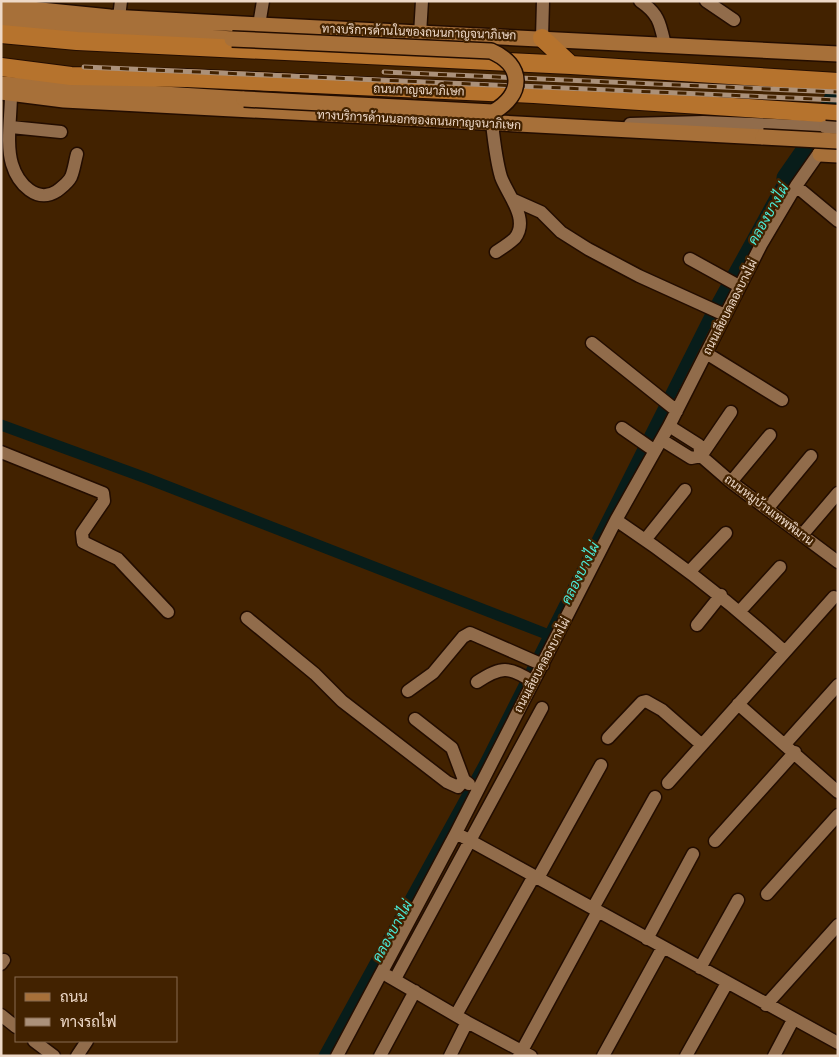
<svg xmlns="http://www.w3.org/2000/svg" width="839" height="1057" font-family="Commissioner,Sarabun,sans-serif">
	<rect width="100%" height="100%" fill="#422200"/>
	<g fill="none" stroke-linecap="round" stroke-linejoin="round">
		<!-- canal -->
		<path stroke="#081d1a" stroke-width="11" d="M1,425L146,478L549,635
			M324,1056L485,763L712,312L786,178"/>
		<!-- river -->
		<path stroke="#081d1a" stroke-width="19" d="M786,178L811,142L838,90"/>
		<!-- minor casing -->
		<g stroke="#230d00" stroke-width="15">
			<path id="minor" d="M640,1C659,14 660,23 665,45
				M706,1L734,20
				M119,17L121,1
				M259,25L263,1
				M420,34L422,1
				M542,38L543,1
				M11,94C11,116 6,144 12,164C18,184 37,204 57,191C62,187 68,183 71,177C74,170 75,161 77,154
				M492,123C494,141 496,160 501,177C507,194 530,219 515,238C510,243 502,248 496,252
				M630,124L703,122L825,127
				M11,127L61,132
				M796,186L838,221
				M514,200L541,212L561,232L588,249L639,276L725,315
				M690,259L739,286
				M592,343L677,411
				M706,353L782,400
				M669,426L699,445L701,456L731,482L838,562
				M622,428L655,451
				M662,440L691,458L701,456
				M1,452L103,493L104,501L82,533L83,542L118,559L168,612
				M701,456L731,412
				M731,482L770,435
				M767,509L811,456
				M616,520C676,560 731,603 784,651
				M802,535L838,493
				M645,540L685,490
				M690,571L726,533
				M740,611L780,567
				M247,618L315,674L342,701L447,782L458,787L464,780
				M697,625L721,595
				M477,682C501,666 509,666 533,682
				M408,691L433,673L463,637L470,633L543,665
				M738,704L838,792
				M415,719L452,748L464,780L469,784
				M608,738L642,702L646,701L662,710L702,745
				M785,744L838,685
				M668,783L834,597
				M456,833L838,1043
				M715,841L795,752
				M538,878L601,765
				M767,894L838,815
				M593,908L655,797
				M647,939L693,854
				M1,964L4,960
				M700,968L738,900
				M388,976L467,1022L531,1056
				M395,979L542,708
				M766,1005L838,925
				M1,1015L16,1027
				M456,1015L534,876
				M34,1041L54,1056
				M77,1056L87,1041
				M337,1056L456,833L616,520L669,426L761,245L796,186L824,146
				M380,1056L415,991
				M450,1056L467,1022
				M519,1056L598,911
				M603,1056L663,947
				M686,1056L727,983
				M774,1056L793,1020"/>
		</g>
		<!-- major casing -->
		<g stroke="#230d00" stroke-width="18">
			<path id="major" d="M1,6L110,17L259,25L838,54
				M1,18L36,24L232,39
				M1,84L244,99
				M1,92L64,100L763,137
				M820,154L838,155"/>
		</g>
		<!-- highway casing -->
		<g stroke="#230d00" stroke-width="20">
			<path id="highway" d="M1,34L77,41L571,65L838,82
				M542,38L571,65
				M1,67L71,76L186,78L534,94L838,114"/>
		</g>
		<!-- minor -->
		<use href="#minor" stroke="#916c4b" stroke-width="12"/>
		<!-- major -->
		<use href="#major" stroke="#a77039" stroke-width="15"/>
		<!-- highway -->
		<use href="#highway" stroke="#b6732d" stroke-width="18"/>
		<!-- rail casing -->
		<g stroke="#ab917a" stroke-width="5">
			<path id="rail" d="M84,67L838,100
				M384,72L838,92"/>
		</g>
		<!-- rail -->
		<use href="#rail" stroke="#422200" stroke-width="3" stroke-dasharray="9" stroke-linecap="butt"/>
		<!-- minor-bridge casing -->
		<g stroke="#230d00" stroke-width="15" stroke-linecap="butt">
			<path id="minor-bridge" d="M825,127L838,128"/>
		</g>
		<!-- major-bridge casing -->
		<g stroke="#230d00" stroke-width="18" stroke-linecap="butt">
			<path id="major-bridge" d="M232,39L491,51C524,65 524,95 493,112L244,99
				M763,137L838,141"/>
		</g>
		<!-- minor-bridge -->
		<use href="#minor-bridge" stroke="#916c4b" stroke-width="12"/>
		<!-- major-bridge -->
		<use href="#major-bridge" stroke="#a77039" stroke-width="15"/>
	</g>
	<g text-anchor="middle" stroke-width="4.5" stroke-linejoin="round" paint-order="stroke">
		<!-- street labels -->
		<g font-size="12" fill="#eed9c8" stroke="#422200">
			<text transform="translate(419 32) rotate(2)" y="4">ทางบริการด้านในของถนนกาญจนาภิเษก</text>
			<text transform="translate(419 90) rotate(2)" y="4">ถนนกาญจนาภิเษก</text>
			<text transform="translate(419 120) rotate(3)" y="4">ทางบริการด้านนอกของถนนกาญจนาภิเษก</text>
			<text transform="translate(730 307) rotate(-63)" y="4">ถนนเลียบคลองบางไผ่</text>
			<text transform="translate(769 510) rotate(37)" y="4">ถนนหมู่บ้านเทพพิมาน</text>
			<text transform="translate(542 665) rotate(-62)" y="4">ถนนเลียบคลองบางไผ่</text>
		</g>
		<!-- water labels -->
		<g font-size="14" font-style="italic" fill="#4aecd8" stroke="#422200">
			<text transform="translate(768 214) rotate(-60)" y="5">คลองบางไผ่</text>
			<text transform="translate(580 573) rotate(-63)" y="5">คลองบางไผ่</text>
			<text transform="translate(392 931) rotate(-61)" y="5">คลองบางไผ่</text>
		</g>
	</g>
	<!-- border -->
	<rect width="839" height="1057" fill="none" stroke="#eed9c8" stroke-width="5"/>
	<!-- legend -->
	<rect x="15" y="977" width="162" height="65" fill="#422200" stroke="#876b50"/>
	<rect x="25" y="993" width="25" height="8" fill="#a77039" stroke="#876b50"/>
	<text x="60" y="1002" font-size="15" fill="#eed9c8">ถนน</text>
	<rect x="25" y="1018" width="25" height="8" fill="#ab917a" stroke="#876b50"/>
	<text x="60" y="1027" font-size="15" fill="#eed9c8">ทางรถไฟ</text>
</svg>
